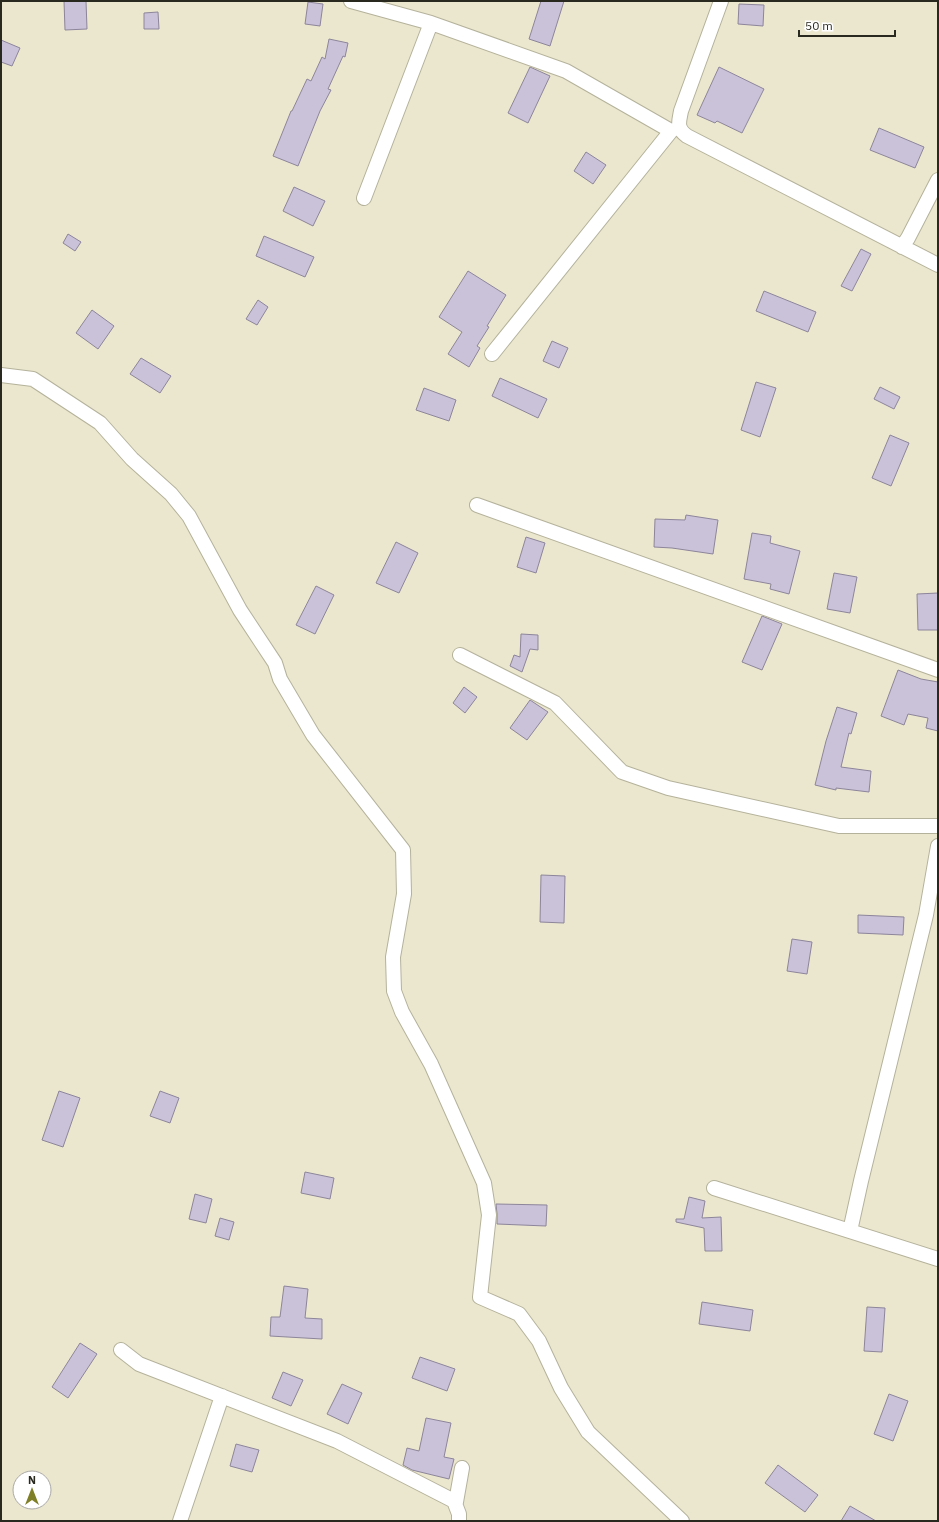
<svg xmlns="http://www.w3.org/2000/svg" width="939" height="1522" font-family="'IBM Plex Sans',sans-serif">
	<rect width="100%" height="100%" fill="#ebe7cf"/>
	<!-- building -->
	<path fill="#cac2d8" stroke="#8d859a" d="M64,1H86L87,29L65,30Z
		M541,1H564L550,46L529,39Z
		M308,2L323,4L320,26L305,24Z
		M739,4L764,5L763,26L738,24Z
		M158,12L159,29H144V13Z
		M329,39L348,43L345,57L343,56L328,89L331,90L320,111L298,166L273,156L291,111H292L307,79L311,81L322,57L325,59Z
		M1,40L20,48L12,66L1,62Z
		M530,67L550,76L528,123L508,113Z
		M719,67L764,89L742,133L717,121L715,123L697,115Z
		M879,128L924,147L915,168L870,150Z
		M586,152L606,165L593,184L574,171Z
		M294,187L325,201L313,226L283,211Z
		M68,234L81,242L75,251L63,243Z
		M264,236L314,257L305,277L256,256Z
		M861,249L871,254L852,291L841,286Z
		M468,271L506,295L487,326L489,327L477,346L480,348L469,367L448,354L462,332L439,317Z
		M764,291L816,312L808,332L756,311Z
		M258,300L268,307L257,325L246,319Z
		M92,310L114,326L98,349L76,333Z
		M552,341L568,348L559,368L543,361Z
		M141,358L171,376L160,393L130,374Z
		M500,378L547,399L538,418L492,396Z
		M756,382L776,388L760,437L741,430Z
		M880,387L900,397L894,409L874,399Z
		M424,388L456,400L449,421L416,410Z
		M890,435L909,443L891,486L872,478Z
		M686,515L718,520L713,554L672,548L654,547L655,519L685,520Z
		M752,533L771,536L770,543L800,551L789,594L770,589L771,584L744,579Z
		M526,537L545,543L536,573L517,567Z
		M396,542L418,553L399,593L376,583Z
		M834,573L857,577L850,613L827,609Z
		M316,586L334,595L315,634L296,625Z
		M938,593V630H918L917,594Z
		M762,616L782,624L762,670L742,662Z
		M521,634L538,635V650L530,649L522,672L510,666L514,655L520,657Z
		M898,670L921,679L938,682V731L926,728L928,718L908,714L904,725L881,716Z
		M464,687L477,697L465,713L453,703Z
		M530,700L548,712L527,740L510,728Z
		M837,707L857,713L851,734L849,733L841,767L871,771L869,792L836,788V790L815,785L826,741Z
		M541,875L565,876L564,923L540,922Z
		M858,915L904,917L903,935L858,933Z
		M792,939L812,942L807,974L787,971Z
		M59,1091L80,1098L63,1147L42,1140Z
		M160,1091L179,1098L170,1123L150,1116Z
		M305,1172L334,1178L330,1199L301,1193Z
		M195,1194L212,1199L206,1223L189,1219Z
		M689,1197L705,1201L702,1218L721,1217L722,1251H705L704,1228L676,1222V1219H684Z
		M496,1204L547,1205L546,1226L497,1224V1214Z
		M220,1218L234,1222L229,1240L215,1236Z
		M284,1286L308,1289L305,1318L322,1319V1339L270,1336L271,1317H280Z
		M702,1302L753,1310L750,1331L699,1324Z
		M867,1307L885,1308L882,1352L864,1351Z
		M80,1343L97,1354L68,1398L52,1387Z
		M420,1357L455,1369L447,1391L412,1378Z
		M283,1372L303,1380L291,1406L272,1398Z
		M342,1384L362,1393L348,1424L327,1414Z
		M889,1394L908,1401L893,1441L874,1434Z
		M426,1418L451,1423L444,1457L454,1459L449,1479L412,1470L403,1465L407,1448L419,1451Z
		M236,1444L259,1450L252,1472L230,1466Z
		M778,1465L818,1495L805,1512L765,1483Z
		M850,1506L876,1521H841Z"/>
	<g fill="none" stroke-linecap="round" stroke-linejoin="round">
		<!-- street casing -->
		<g stroke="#b5b29b" stroke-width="16">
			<path id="street" d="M351,1L431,23L566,71L671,131L492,354
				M721,1L681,111C679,122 676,128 687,136L938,265
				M364,198L431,23
				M902,247L908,238L938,180
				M1,375L33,379L100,423L132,459L171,494L189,516L240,610L275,663L280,679L313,735L403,850L404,894L393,957L394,991L402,1012L431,1064L484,1183L489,1215L480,1297L519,1314L539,1341L561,1388L588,1432L682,1521
				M477,505L938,670
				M460,655L555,703L622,772L668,788L839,826H937
				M714,1188L938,1259
				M850,1231L861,1181L926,915L938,846
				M121,1350L139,1364L337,1441L454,1501L459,1514V1521
				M454,1501L456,1502L462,1468
				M180,1521L222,1396"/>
		</g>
		<!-- street -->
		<use href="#street" stroke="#fff" stroke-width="14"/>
	</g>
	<!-- border -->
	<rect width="939" height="1522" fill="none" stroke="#2a2920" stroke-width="4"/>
	<!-- north arrow -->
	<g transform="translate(32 1490)"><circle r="19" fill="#ffffff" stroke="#aaa9a6"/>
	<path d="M0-3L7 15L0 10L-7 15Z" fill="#7f7f28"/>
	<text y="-6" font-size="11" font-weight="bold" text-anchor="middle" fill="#2a2920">N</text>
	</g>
	<!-- scale -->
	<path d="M799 30v6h96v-6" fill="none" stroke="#2a2920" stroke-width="2"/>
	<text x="805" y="30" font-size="12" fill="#2a2920" stroke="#ffffff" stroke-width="3" paint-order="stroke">50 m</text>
</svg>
